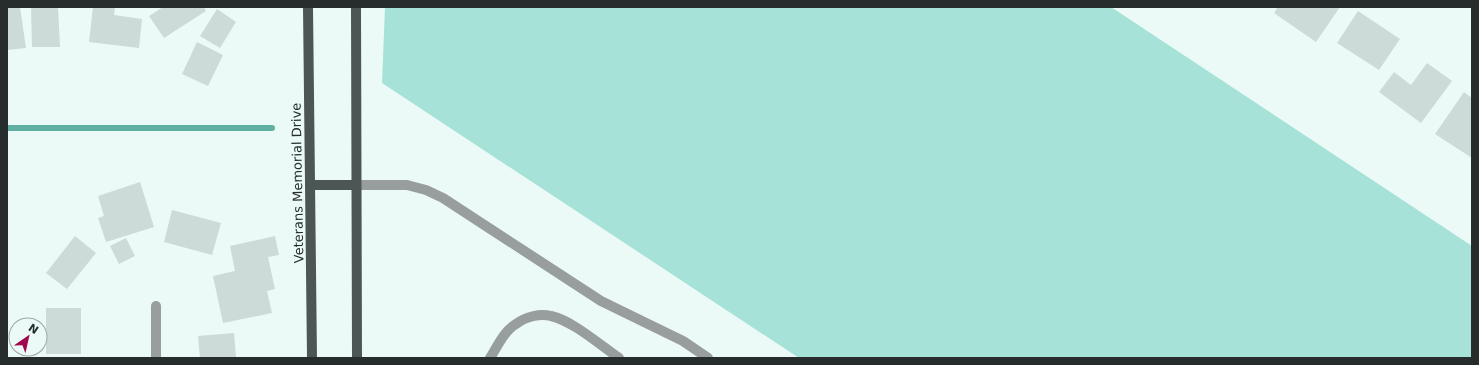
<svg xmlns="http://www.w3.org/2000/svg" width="1479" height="365" font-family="'DejaVu Sans',sans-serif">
	<rect width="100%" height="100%" fill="#ebfaf7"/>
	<!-- green -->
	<path fill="#a6e2d7" d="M385,7H1111L1472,246V358H799L382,83Z"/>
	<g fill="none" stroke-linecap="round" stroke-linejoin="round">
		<!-- stream -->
		<path stroke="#60afa2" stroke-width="6" d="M7,128H272"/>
	</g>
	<!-- building -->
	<path fill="#ccdad8" d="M7,7H20L26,48L7,50Z
		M31,7H58L60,47H32Z
		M93,7H115L114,15L142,19L139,48L89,42Z
		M163,7H204L206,11L164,38L149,16Z
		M1278,7H1340L1316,42L1274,13Z
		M217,9L236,22L220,48L200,36Z
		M1358,11L1400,39L1379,70L1337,43Z
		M197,42L223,55L208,86L182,74Z
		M1427,63L1452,81L1421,123L1379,92L1394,72L1411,85Z
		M1464,92L1472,98V158L1435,134Z
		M140,182L154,227L106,242L98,218L104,216L98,196Z
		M172,210L221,223L212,255L164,242Z
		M75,236L96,253L67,289L46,273Z
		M275,236L279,255L268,257L275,289L267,291L272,313L223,323L213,276L235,271L230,246Z
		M126,238L135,256L119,264L110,246Z
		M46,308H81V354H46Z
		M234,333L236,358H200L198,336Z"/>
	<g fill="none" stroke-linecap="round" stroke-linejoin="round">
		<!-- minor -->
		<path stroke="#989e9d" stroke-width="10" d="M356,185H407L426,190L443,198L601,301L683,341L708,358
			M156,306V358
			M490,358C497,347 504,331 516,324C525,317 540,313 551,316C573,321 600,345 619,358"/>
		<!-- major -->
		<path stroke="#4c5654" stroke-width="10" d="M308,7L312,358
			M356,7L357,358
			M310,185H356"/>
	</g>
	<g text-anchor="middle" stroke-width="3.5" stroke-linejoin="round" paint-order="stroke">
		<!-- street labels -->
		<g font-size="13" fill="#272d2c" stroke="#ebfaf7">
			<text transform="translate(297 183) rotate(-91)" y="5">Veterans Memorial Drive</text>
		</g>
	</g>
	<!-- border -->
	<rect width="1479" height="365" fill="none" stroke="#272d2c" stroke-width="16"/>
	<!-- north arrow -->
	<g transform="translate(28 337) rotate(34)"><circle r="19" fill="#ebfaf7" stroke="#9da8a6"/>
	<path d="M0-3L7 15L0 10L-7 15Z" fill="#9f084f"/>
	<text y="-6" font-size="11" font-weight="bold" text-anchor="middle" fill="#272d2c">N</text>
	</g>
</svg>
